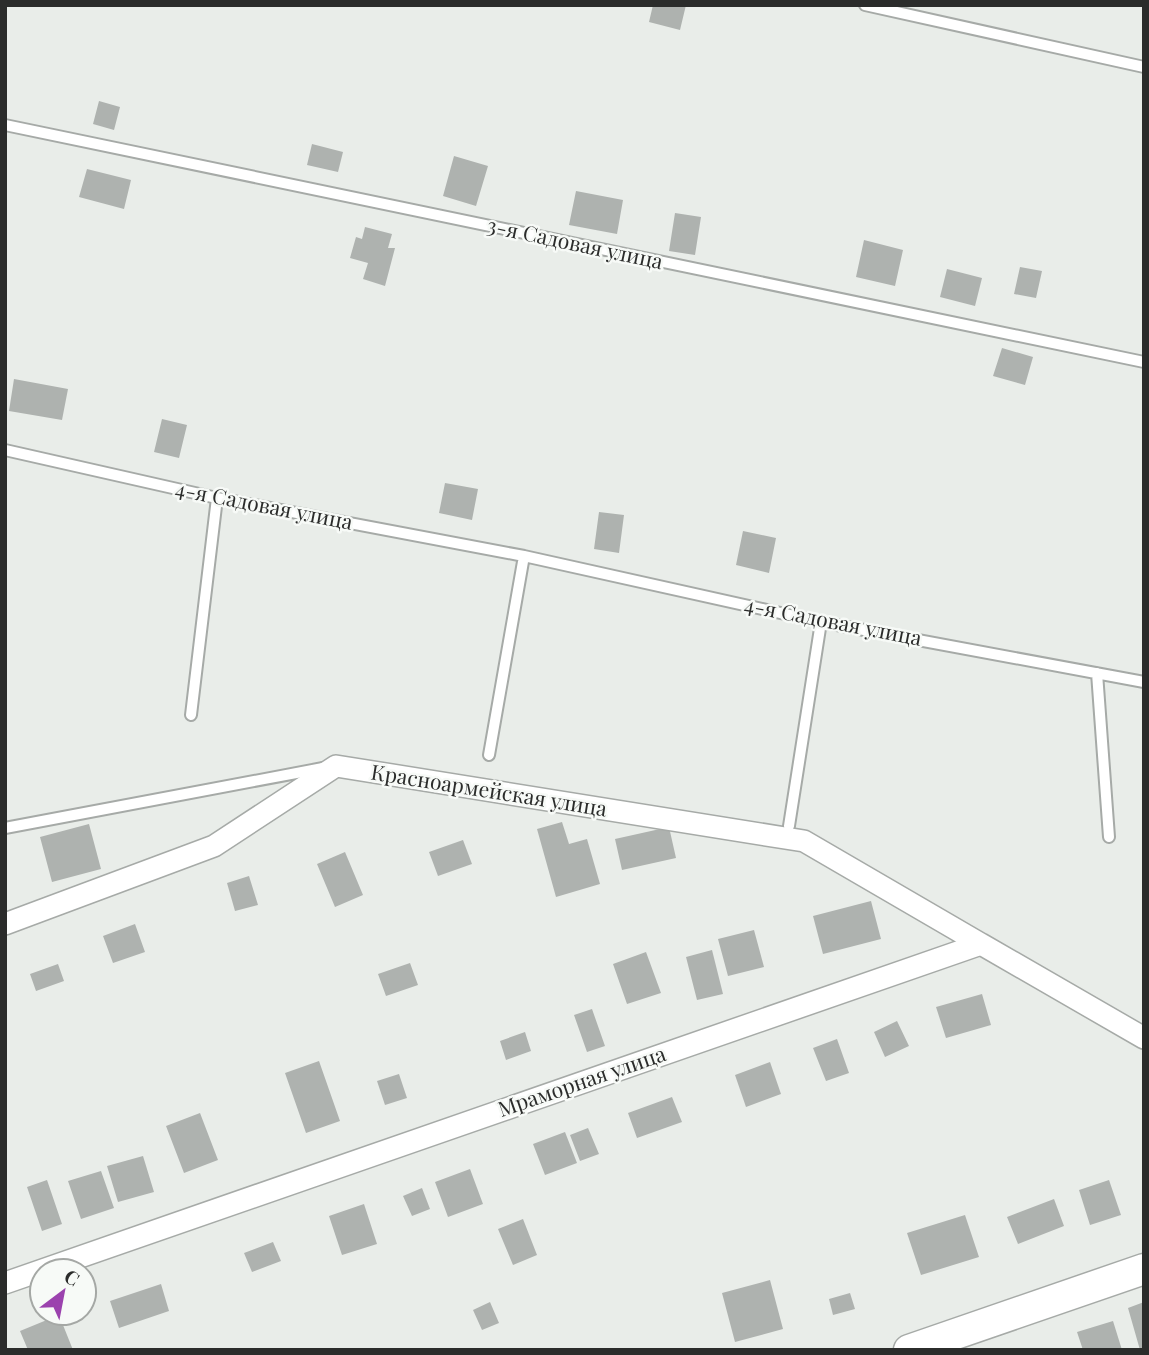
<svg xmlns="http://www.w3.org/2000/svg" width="1149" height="1355" font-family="'Playfair Display',serif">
	<rect width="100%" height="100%" fill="#e9ede9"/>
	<!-- building -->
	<path fill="#aeb2af" d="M653,5H686L680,30L649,22Z
		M99,101L120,107L114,130L93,124Z
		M312,144L343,152L338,172L307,165Z
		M454,156L488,166L476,206L443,196Z
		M87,169L131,180L124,209L79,197Z
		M576,191L623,200L617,234L569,225Z
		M675,213L701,217L695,255L669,251Z
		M365,227L392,234L388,248H395L385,286L363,279L368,263L350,258L356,237L362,239Z
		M864,240L903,250L895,286L856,277Z
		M1020,267L1042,271L1036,298L1014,294Z
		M947,269L982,278L975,306L940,297Z
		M1002,348L1033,357L1025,385L993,376Z
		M14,379L68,389L62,420L9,411Z
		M162,419L187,425L179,458L154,452Z
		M445,483L478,489L472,520L439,513Z
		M599,512L624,515L619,553L594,549Z
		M743,531L776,538L769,573L736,565Z
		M562,822L569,844L587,839L600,884L556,897L537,829Z
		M89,824L101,869L52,882L40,837Z
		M669,827L676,858L622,870L615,839Z
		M463,840L472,864L438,876L429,852Z
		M345,852L363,895L335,907L317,864Z
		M249,876L258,905L235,911L227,883Z
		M871,901L881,939L823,954L813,916Z
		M135,924L145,952L113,963L103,936Z
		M754,930L764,967L728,976L718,939Z
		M712,950L723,994L697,1000L686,957Z
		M646,952L661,993L627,1004L613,964Z
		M410,963L418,985L386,996L378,974Z
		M58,964L64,981L36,991L30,974Z
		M982,994L991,1025L946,1038L936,1007Z
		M592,1009L605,1046L587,1052L574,1015Z
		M897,1021L909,1046L885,1057L874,1032Z
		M525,1032L531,1051L506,1060L500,1041Z
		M837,1039L849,1073L826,1081L813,1048Z
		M319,1061L340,1121L306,1133L285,1073Z
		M770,1062L781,1094L746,1107L735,1075Z
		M399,1074L407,1098L385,1105L377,1081Z
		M672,1097L682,1122L637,1138L628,1113Z
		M200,1113L218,1160L184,1173L166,1126Z
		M588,1128L599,1154L580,1161L570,1135Z
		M565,1132L577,1163L545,1175L533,1144Z
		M143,1156L154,1192L118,1202L107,1166Z
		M470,1169L483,1204L448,1217L435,1182Z
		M101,1171L114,1208L81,1219L68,1181Z
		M47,1180L62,1224L42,1231L27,1187Z
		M1109,1180L1121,1215L1090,1225L1079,1190Z
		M422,1188L430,1209L412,1216L403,1196Z
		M1054,1199L1064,1226L1018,1244L1007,1217Z
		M364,1204L377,1244L342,1255L329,1216Z
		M965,1215L979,1257L921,1275L907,1233Z
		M523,1219L537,1255L513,1265L498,1229Z
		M273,1242L281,1261L252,1272L244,1253Z
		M770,1280L783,1329L735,1342L722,1293Z
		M161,1284L169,1311L119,1328L110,1301Z
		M850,1293L855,1309L833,1315L829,1299Z
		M490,1302L499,1323L482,1330L473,1310Z
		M1144,1302V1350H1140L1128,1308Z
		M59,1315L73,1350H28L20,1331Z
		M1113,1321L1122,1350H1083L1077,1332Z"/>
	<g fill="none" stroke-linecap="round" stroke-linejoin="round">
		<!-- service casing -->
		<g stroke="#a6aaa7" stroke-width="14">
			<path id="service" d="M865,5L1144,67
				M5,125L1144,362
				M5,450L217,498L524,556L821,622L1144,682
				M1097,673L1109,837
				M191,715L217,498
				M489,755L524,556
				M789,826L821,622
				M5,828L323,768"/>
		</g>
		<!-- minor casing -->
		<g stroke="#a6aaa7" stroke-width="24">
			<path id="minor" d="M5,924L214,846L336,766L804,841L981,944
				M5,1283L981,944L1144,1038"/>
		</g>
		<!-- secondary casing -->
		<g stroke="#a6aaa7" stroke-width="33">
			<path id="secondary" d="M909,1350L1144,1269"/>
		</g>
		<!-- service -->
		<use href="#service" stroke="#fff" stroke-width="10"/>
		<!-- minor -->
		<use href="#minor" stroke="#fff" stroke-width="21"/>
		<!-- secondary -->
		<use href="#secondary" stroke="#fff" stroke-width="30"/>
	</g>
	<g text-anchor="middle" stroke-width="5" stroke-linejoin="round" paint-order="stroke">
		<!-- street labels -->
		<g font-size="21" fill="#2b2c2b" stroke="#f7faf7">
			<text transform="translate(575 244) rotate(12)" y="7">3-я Садовая улица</text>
			<text transform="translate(264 506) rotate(11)" y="7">4-я Садовая улица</text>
			<text transform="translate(833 622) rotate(11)" y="7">4-я Садовая улица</text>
			<text transform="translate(489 791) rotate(9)" y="7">Красноармейская улица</text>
			<text transform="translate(582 1082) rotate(-19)" y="7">Мраморная улица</text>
		</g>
	</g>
	<!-- border -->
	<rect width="1149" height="1355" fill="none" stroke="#2b2c2b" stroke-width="14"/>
	<!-- north arrow -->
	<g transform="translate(63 1292) rotate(32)"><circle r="33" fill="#f7faf7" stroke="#a5a8a5" stroke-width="2"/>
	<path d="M0-5L12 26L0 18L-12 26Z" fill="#9b42ae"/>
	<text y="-10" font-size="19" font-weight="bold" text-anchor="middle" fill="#2b2c2b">С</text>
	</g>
</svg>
